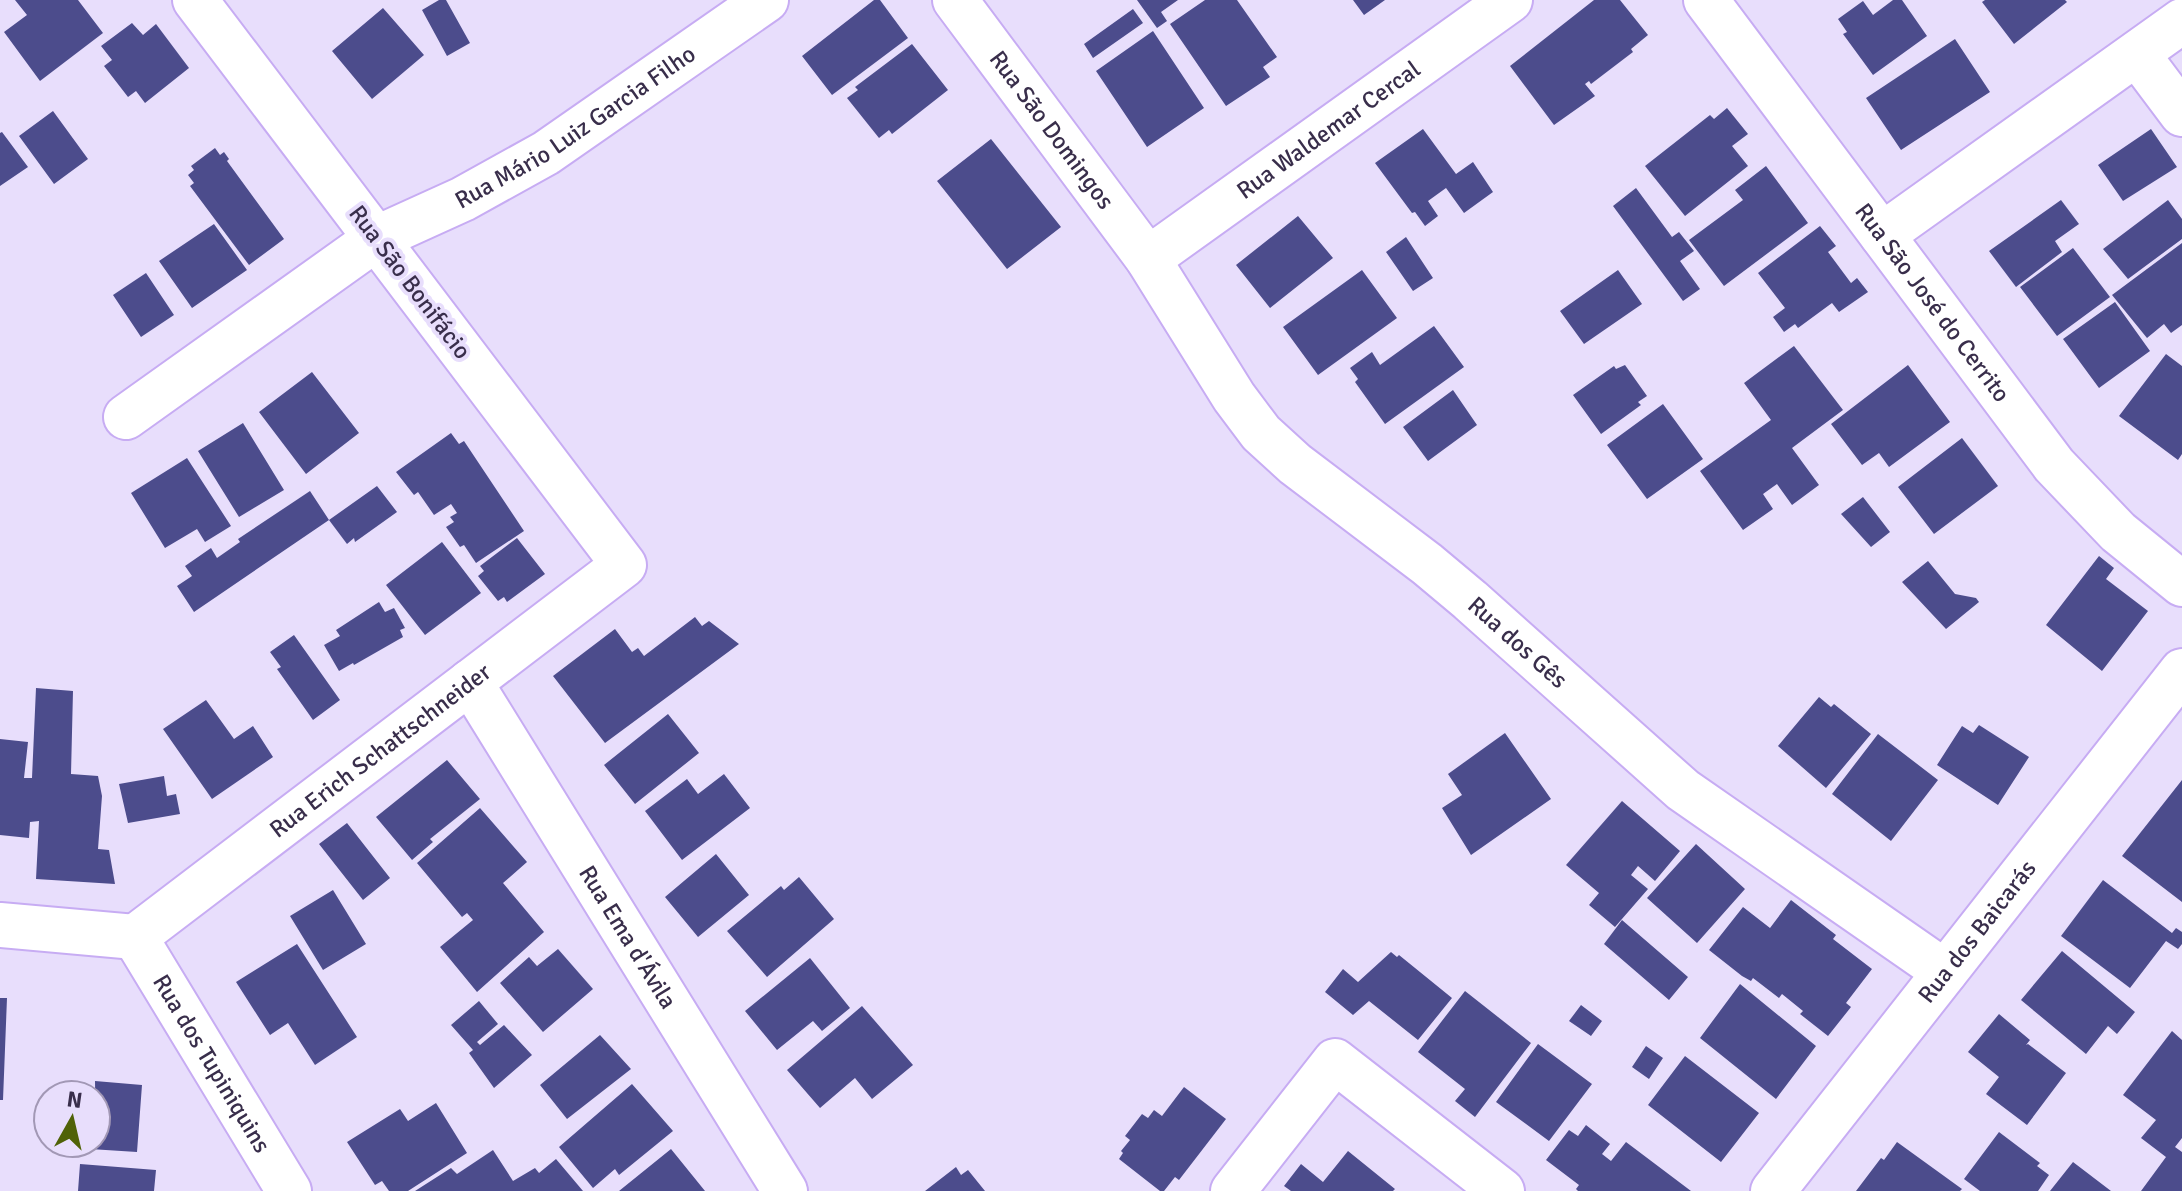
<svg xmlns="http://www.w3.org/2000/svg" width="2182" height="1191" font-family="Signika,sans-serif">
	<rect width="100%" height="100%" fill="#e8defc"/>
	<!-- building -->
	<path fill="#4c4c8c" d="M15,0H78L103,33L40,81L4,32L27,15Z
		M439,0H446L470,43L447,56L422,10Z
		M874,0H880L908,38L832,95L802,56Z
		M1137,0H1178L1161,12L1167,21L1157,28Z
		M1205,0H1237L1277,57L1263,67L1270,77L1226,106L1170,24Z
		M1353,0H1385L1364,15Z
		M1594,0H1620L1648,35L1631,49L1633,52L1591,84L1589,81L1585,84L1595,96L1554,125L1510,66Z
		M1893,0H1902L1927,36L1873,75L1843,34L1847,32L1838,19L1863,1L1873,15Z
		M1985,0H2065L2067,2L2014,44L1982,2Z
		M383,8L424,55L372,99L332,51Z
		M1133,9L1143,23L1093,58L1084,44Z
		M132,23L143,35L156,24L189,68L145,103L136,91L128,97L104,66L112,60L101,46Z
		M1153,31L1204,108L1147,147L1096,71Z
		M1955,39L1990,92L1901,150L1866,98Z
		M912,44L948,90L892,134L889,130L879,138L847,98L858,90L855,87Z
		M1727,108L1748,134L1732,146L1748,166L1685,216L1645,166L1710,115L1714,119Z
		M53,111L88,159L54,184L19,136Z
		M1423,129L1456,174L1473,162L1493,192L1464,213L1446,188L1428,201L1438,216L1425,226L1415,212L1412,213L1375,163Z
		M2151,129L2177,167L2123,201L2098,165Z
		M2,132L28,167L0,186V133Z
		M991,139L1061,227L1007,269L937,181Z
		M215,148L220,155L224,152L229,159L227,161L284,239L249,265L190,186L194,183L188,175L194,170L191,166Z
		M1766,166L1808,223L1724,286L1689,240L1743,200L1735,190Z
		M1636,188L1672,237L1679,232L1694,251L1680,261L1700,289L1683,301L1613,206Z
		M2061,200L2079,224L2055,241L2062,252L2016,287L1989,251Z
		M2168,200L2182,219V239L2128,279L2103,249Z
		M1298,216L1333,258L1270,308L1236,265Z
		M214,224L247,270L192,308L159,261Z
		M1820,226L1836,246L1828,252L1851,283L1857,278L1868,292L1839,312L1832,303L1798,328L1795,324L1784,332L1773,317L1785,308L1758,273Z
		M1406,237L1433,278L1413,291L1386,252Z
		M2182,243V325L2171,333L2164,324L2147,338L2112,295Z
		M2073,248L2110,297L2057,336L2020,287Z
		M1362,270L1397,318L1318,375L1283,327Z
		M1618,270L1642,304L1584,344L1560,311Z
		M146,273L174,315L141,337L113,295Z
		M2115,302L2150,351L2099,388L2063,339Z
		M1434,326L1464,367L1385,424L1355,382L1358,379L1350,368L1372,352L1380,365Z
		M1794,346L1843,410L1792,448L1819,485L1792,505L1777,484L1763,494L1773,509L1743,530L1700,471L1771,420L1744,383Z
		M2166,354L2182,366V454L2178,460L2119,416Z
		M1625,365L1647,396L1638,402L1641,405L1601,434L1573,395L1614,366L1616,369Z
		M1908,365L1950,422L1889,467L1879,453L1862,465L1831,424Z
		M312,372L359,433L306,474L259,412Z
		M1453,390L1477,425L1428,461L1403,427Z
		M1663,404L1703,459L1647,499L1607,445Z
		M243,423L284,490L239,517L198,451Z
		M451,433L459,444L464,441L524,531L476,563L464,545L460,547L446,527L454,522L450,517L457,513L451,504L434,515L418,492L414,495L396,472Z
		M1962,438L1998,486L1934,534L1898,487Z
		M187,458L231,526L205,542L197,529L165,548L131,493Z
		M377,486L397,512L355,542L354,538L347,544L329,520Z
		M310,491L329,520L194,612L177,586L192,576L185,566L211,548L217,558L240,542L238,539Z
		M1863,497L1890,532L1871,547L1841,514Z
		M517,538L545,574L507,602L504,597L498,601L478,576L484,571L480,566Z
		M442,542L481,593L425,635L386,585Z
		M2099,556L2114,568L2106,579L2148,611L2102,671L2046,625Z
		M1928,561L1955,594L1976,598L1979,602L1946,629L1902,582Z
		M379,602L385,612L394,608L405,628L400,630L403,637L354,665L353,663L339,671L324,645L340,636L336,630Z
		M695,617L702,626L709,621L739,644L605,743L553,676L615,629L632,652L638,648L644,656Z
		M294,635L340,700L313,720L277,669L281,667L270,652Z
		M36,688L73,691L71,774L98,776L102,796L98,849L109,850L115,884L36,879L39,821L30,822L29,838L0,835V739L28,742L24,778H32Z
		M1819,697L1831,707L1834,704L1871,734L1826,788L1778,746Z
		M206,700L234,739L253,726L273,757L212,799L163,729Z
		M668,714L699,753L635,804L604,765Z
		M1979,725L2029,757L1998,805L1937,765L1962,726L1973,733Z
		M1505,733L1551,799L1471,855L1442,808L1462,795L1448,774Z
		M1878,734L1938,780L1891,841L1832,794Z
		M447,760L480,799L430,839L433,842L412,860L376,817Z
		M724,774L750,808L682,860L645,811L687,779L698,794Z
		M164,776L167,796L176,794L180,814L128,823L119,784Z
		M2182,780V902L2122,856Z
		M1622,801L1680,851L1655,881L1638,866L1631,875L1648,889L1615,927L1589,905L1599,893L1566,865Z
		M480,808L527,862L503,883L544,932L477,992L440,947L473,920L467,913L462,917L417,863Z
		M347,823L390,878L363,900L319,844Z
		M1696,844L1745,889L1697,943L1647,898Z
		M716,854L749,895L698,937L665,897Z
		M799,877L834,919L767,977L727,931L781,886L784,890Z
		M2103,880L2172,933L2176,928L2182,932V944L2178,949L2166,941L2130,988L2061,936Z
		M333,890L366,944L323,970L290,916Z
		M1791,900L1836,935L1833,939L1872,969L1846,1003L1851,1007L1828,1036L1800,1014L1803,1011L1782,994L1779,998L1753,978L1751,981L1742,976L1709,950L1743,907L1770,928Z
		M1622,920L1688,977L1669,1000L1604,944Z
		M297,944L357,1037L315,1065L288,1023L270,1035L236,982Z
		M558,949L593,989L543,1032L500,983L529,957L537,966Z
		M2062,951L2135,1012L2117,1034L2108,1026L2086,1054L2021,1000Z
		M1391,952L1397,957L1399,955L1452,998L1418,1040L1369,1001L1353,1015L1325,992L1343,969L1358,982Z
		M810,958L850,1008L822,1031L813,1021L777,1050L745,1011Z
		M1740,984L1816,1046L1776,1099L1700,1038Z
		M1465,991L1531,1043L1475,1117L1455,1101L1465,1089L1418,1052Z
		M0,998H7L3,1100H0Z
		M479,1001L498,1024L477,1042L480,1045L504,1025L532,1055L494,1088L469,1053L473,1050L451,1025Z
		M1581,1005L1602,1021L1591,1036L1569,1021Z
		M862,1006L913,1065L872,1099L855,1078L820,1108L787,1070Z
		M1999,1014L2030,1040L2026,1045L2028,1044L2066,1073L2027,1125L1986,1094L1999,1077L1968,1052Z
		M2172,1031L2182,1040V1138L2175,1147L2182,1152V1191H2141L2166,1157L2141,1138L2156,1120L2123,1095Z
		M600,1035L631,1069L567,1119L540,1085Z
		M1538,1044L1592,1084L1549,1141L1496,1102Z
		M1646,1046L1663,1058L1649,1079L1632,1067Z
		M1685,1056L1759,1113L1721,1162L1648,1105Z
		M95,1081L142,1085L137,1152L90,1149L91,1143H96Z
		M632,1084L673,1131L619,1175L615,1169L593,1188L559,1147Z
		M1184,1087L1226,1119L1179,1180L1175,1177L1164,1191H1160L1119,1159L1123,1153L1121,1151L1130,1140L1125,1136L1142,1114L1148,1118L1154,1110L1162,1116Z
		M436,1103L467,1153L408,1191H389L382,1181L375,1185L347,1142L400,1109L408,1121Z
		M1586,1125L1610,1144L1602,1154L1611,1161L1626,1142L1691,1191H1578L1576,1189L1579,1185L1546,1160L1569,1130L1578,1136Z
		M1999,1132L2040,1163L2037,1166L2049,1175L2038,1191H1980L1964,1179Z
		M1897,1142L1962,1189L1960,1191H1856L1881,1158L1884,1160Z
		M671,1149L705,1191H619Z
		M493,1150L513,1181L535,1168L539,1173L556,1159L583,1191H415L451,1168L457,1174Z
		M1348,1151L1395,1189L1393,1191H1291L1284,1186L1301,1164L1323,1182Z
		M2073,1162L2111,1191H2050Z
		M80,1164L156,1170L154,1191H78Z
		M956,1167L961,1175L968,1170L985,1191H925Z"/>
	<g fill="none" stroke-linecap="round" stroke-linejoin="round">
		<!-- street casing -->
		<g stroke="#c7acf3" stroke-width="48">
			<g id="street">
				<path id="s1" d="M955,0L1148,259L1234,397L1261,433L1295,464L1427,564L1470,600L1683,790L1945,972"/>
				<path id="s2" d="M1706,0L2054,465L2118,532L2182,584"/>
				<path d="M2137,54L2182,114"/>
				<path d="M1882,235L2182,21"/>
				<path id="s3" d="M1148,259L1510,0"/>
				<path id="s4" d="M126,417L377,238L463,199L546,153L766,0"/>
				<path id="s5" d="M470,682L785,1191"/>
				<path d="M0,925L135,937"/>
				<path id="s6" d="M135,937L624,565L195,0"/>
				<path id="s7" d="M135,937L289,1191"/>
				<path d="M1233,1191L1335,1061L1502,1191"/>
				<path id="s8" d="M1773,1191L2182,671"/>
			</g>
		</g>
		<!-- street -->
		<use href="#street" stroke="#fff" stroke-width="44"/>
	</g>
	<g text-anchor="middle" stroke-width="8" stroke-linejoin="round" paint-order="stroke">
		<!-- street labels -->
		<g font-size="24" fill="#392e4b" stroke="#e8defc">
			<text dy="8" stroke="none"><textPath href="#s4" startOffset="536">Rua Mário Luiz Garcia Filho</textPath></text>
			<text dy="8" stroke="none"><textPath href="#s1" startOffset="162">Rua São Domingos</textPath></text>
			<text dy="8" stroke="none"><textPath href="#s3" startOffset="222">Rua Waldemar Cercal</textPath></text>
			<text transform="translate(410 282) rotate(53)" y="8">Rua São Bonifácio</text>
			<text dy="8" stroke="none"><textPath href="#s2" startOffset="378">Rua São José do Cerrito</textPath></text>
			<text dy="8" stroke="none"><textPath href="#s1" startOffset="862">Rua dos Gês</textPath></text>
			<text dy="8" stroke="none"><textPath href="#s6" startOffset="308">Rua Erich Schattschneider</textPath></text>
			<text dy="8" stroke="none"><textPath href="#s8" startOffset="330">Rua dos Baicarás</textPath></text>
			<text dy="8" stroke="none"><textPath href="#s5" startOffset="300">Rua Ema d'Ávila</textPath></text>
			<text dy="8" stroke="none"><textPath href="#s7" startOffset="148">Rua dos Tupiniquins</textPath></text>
		</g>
	</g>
	<!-- north arrow -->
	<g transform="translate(72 1119) rotate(8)"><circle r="38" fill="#e8defc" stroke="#a298b5" stroke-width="2"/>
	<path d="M0-6L14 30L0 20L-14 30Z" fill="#506208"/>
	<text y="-12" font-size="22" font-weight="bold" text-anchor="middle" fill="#392e4b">N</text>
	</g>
</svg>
